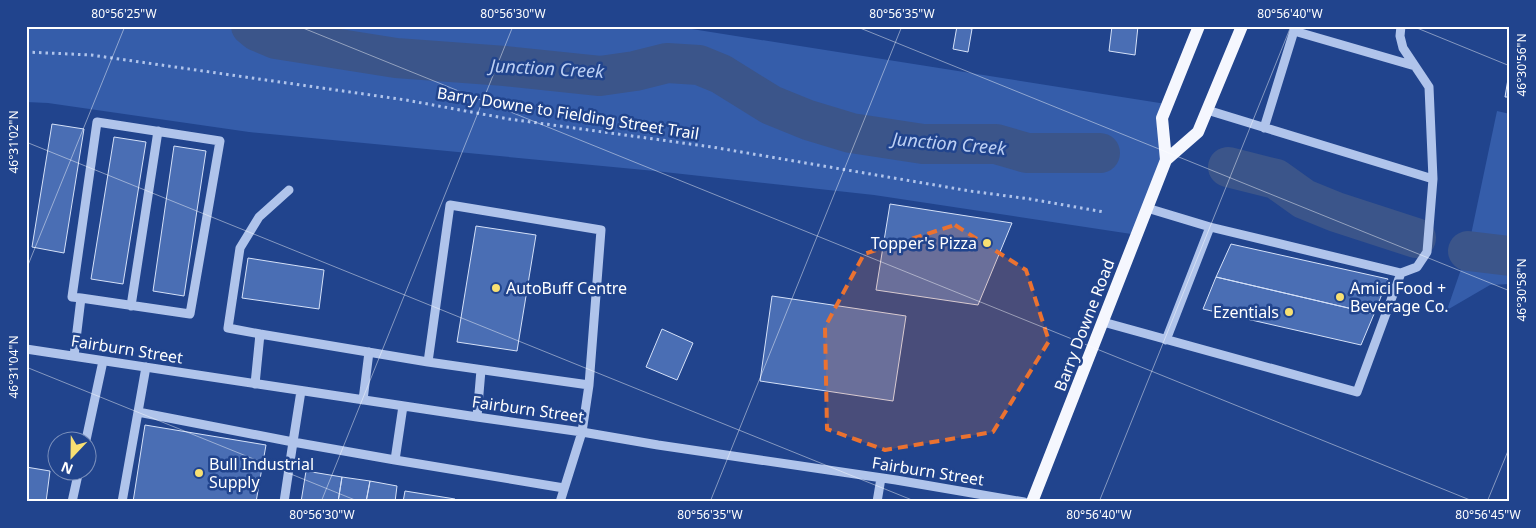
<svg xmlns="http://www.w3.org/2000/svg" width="1536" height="528" font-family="'Noto Sans',sans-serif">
	<rect width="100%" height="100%" fill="#21448d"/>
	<!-- green -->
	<path fill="#355daa" d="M26,26H673L1166,104V164L1138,235L874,195L655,171L249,132L48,103L26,102Z
		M1497,111L1510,114V284L1490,285L1447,310L1468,249Z"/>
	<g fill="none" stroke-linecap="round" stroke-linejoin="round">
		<!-- river -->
		<path stroke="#3b558a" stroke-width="40" d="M251,26L257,31L276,39L396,58L505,66L600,76L635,71L667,63L699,65L721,74L771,105L808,120L851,133L923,144H996L1027,153H1100
			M1228,167L1276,179L1304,199L1336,212L1416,238
			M1468,251L1510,256"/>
	</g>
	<!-- building -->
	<path fill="#4a6eb4" stroke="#d5e1f8" d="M957,26L972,29L968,52L953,49Z
		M1112,26H1138L1135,55L1109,51Z
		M1510,67V97H1505Z
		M52,124L84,129L64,253L32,247Z
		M114,137L146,142L123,284L91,279Z
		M174,146L206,151L184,296L153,291Z
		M890,204L1012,223L978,305L876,290Z
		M476,226L536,235L517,351L457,342Z
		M1231,244L1388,279L1374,314L1216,277Z
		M248,258L324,270L319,309L242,298Z
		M1216,277L1374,314L1361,345L1203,309Z
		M772,296L906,316L893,401L760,381Z
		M662,329L693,343L677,380L646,367Z
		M145,425L266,445L256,502H133Z
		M26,467L50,471L46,502H26Z
		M306,471L342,477L338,502H301Z
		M342,477L370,481L366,502H338Z
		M370,481L397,486L395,502H366Z
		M405,491L455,499L454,502H403Z"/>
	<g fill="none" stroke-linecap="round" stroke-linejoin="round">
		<!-- path -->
		<path stroke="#b0c4eb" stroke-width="3" stroke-dasharray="2.5 4" stroke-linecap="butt" d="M26,52L91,55L406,100L509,119L712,147L970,191L1030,199L1104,212"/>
		<!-- minor -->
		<path stroke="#b0c4eb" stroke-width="9" d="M1401,26L1400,36L1403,48L1429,87L1433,179L1427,252L1417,267L1401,273
			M1207,110L1433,179
			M1264,128L1294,31L1415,66
			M131,306L158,131
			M1103,322L1357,392L1401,273L1210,227L1147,208
			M260,334L228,328L240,248L259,217L289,190
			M1166,340L1210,227
			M26,349L477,417L582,432L658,445L896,480L1024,502
			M74,356L81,298L190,314L220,141L97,122L72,297L81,298
			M255,384L260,334L428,362
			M363,400L369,352
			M403,406L395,460L564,488
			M138,412L293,442L301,391
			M477,417L481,370
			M86,440L103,361
			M72,502L79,470
			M122,502L146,367
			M284,502L293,442L395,460
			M560,502L582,432L589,385L601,230L450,205L428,362L589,385
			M877,502L881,478"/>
		<!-- major -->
		<path stroke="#f5f7fe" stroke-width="12" d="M1166,160L1162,118L1199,26
			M1032,502L1166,160L1198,132L1242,26"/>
	</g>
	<!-- marked area -->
	<path fill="#eb7230" fill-opacity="0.2" stroke="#eb7230" stroke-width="4" stroke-dasharray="10 6" stroke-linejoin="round" d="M955,225L1026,270L1049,341L993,432L885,450L827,429L825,327L864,254Z"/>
	<!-- ticks -->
	<path fill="none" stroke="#fff" stroke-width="1" stroke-opacity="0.45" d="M298,26L1475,502M855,26L1510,291M1412,26L1510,66M26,142L917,502M26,270L125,26M26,367L360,502M321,502L513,26M710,502L902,26M1099,502L1291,26M1487,502L1510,446"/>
	<!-- markers -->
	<g fill="#f8e072" stroke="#21448d" stroke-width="2">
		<circle cx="987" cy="243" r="5"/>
		<circle cx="496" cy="288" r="5"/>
		<circle cx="1340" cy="297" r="5"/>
		<circle cx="1289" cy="312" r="5"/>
		<circle cx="199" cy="473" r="5"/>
	</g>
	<g text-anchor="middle" stroke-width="5" stroke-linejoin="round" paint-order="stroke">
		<!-- street labels -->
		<g font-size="16" fill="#fff" stroke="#21448d">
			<text transform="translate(568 113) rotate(9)" y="6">Barry Downe to Fielding Street Trail</text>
			<text transform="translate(1084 325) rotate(-69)" y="6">Barry Downe Road</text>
			<text transform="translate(127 349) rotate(9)" y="6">Fairburn Street</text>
			<text transform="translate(528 409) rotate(8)" y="6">Fairburn Street</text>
			<text transform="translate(928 471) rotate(9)" y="6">Fairburn Street</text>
		</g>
		<!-- poi labels -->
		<g font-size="16" fill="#fff" stroke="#21448d" text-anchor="start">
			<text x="977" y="249" text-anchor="end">Topper's Pizza</text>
			<text x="506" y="294">AutoBuff Centre</text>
			<text x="1350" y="294">Amici Food +<tspan x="1350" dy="18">Beverage Co.</tspan></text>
			<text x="1279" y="318" text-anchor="end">Ezentials</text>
			<text x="209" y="470">Bull Industrial<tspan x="209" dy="18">Supply</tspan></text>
		</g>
		<!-- water labels -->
		<g font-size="18" font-style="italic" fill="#bccff3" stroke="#21448d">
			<text transform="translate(547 69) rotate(3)" y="6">Junction Creek</text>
			<text transform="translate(949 144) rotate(5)" y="6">Junction Creek</text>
		</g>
	</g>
	<!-- border -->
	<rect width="1536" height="528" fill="none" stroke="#21448d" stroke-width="55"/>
	<!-- north arrow -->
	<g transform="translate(72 456) rotate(202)"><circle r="24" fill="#21448d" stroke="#7a8fbb"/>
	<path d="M0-4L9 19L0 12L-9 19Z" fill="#f8e072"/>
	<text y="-8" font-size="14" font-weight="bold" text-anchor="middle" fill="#ffffff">N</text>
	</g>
	<rect x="28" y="28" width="1480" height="472" fill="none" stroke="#fff" stroke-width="2"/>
	<g font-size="12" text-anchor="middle" fill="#fff">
		<text x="124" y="18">80°56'25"W</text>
		<text x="513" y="18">80°56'30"W</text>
		<text x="902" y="18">80°56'35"W</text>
		<text x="1290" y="18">80°56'40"W</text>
		<text transform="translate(1522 65) rotate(-90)" y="4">46°30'56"N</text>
		<text transform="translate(14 142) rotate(-90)" y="4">46°31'02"N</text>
		<text transform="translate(1522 290) rotate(-90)" y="4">46°30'58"N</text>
		<text transform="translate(14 367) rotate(-90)" y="4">46°31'04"N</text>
		<text x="322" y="519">80°56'30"W</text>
		<text x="710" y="519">80°56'35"W</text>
		<text x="1099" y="519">80°56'40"W</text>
		<text x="1488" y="519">80°56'45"W</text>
	</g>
</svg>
